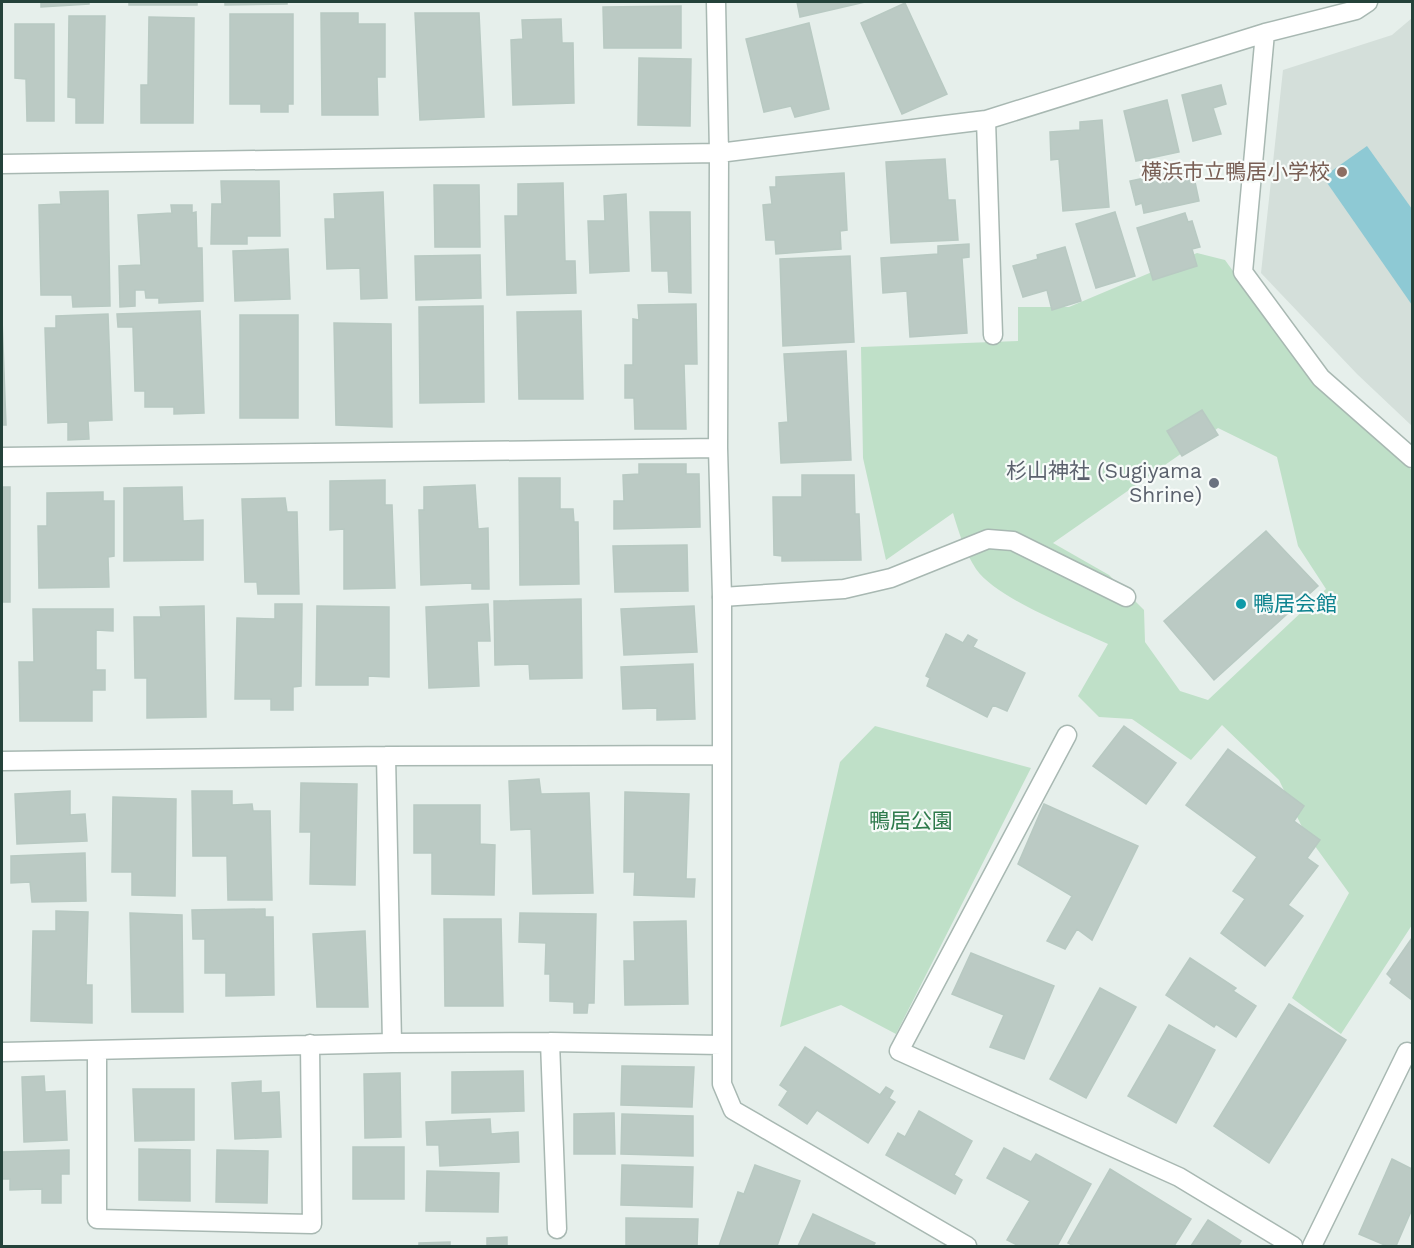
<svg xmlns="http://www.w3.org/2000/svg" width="1414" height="1248" font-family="'Work Sans','Noto Sans JP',sans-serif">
	<rect width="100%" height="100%" fill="#e6efeb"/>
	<!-- built -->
	<path fill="#d4dfda" d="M1412,18V426L1357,374L1261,273L1283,70L1392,35Z"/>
	<!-- green -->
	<path fill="#bfe0c8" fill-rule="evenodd" d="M1197,253L1225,260L1316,386L1412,470V925L1341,1034L1292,998L1349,893L1304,831L1279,780L1222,725L1191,760L1132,719L1099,717L1078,696L1108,644C1074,628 997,599 976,569C965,552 959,533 953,513L886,560L863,458L861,347L1018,341V307H1069ZM1218,428L1277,457L1298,546L1326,589L1208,700L1180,691L1145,642L1144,610L1109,575L1053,543Z
		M875,726L1031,768L896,1034L841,1005L780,1027L840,762Z"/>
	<!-- water -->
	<path fill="#8ec9d4" d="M1367,146L1412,209V305L1323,177Z"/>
	<!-- building -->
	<path fill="#bbcac4" stroke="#b8c9c2" stroke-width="1.5" d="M41,2H89V4L41,7Z
		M129,2H197V5H129Z
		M225,2H287V4L225,5Z
		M797,2H865L800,17Z
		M905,3L947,94L902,114L861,23Z
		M681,6V48H604L603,7Z
		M321,13H358V24H385V77H377L378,115H322Z
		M415,13H479L484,117L420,120Z
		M230,14H293V104H288V112H261V104H230Z
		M69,16H105L103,123H76V98L68,97Z
		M149,17L194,18L193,123H141V85H148Z
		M561,19L562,43H573L574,103L513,105L511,40L523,39L522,20Z
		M809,23L829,109L795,117L791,106L764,112L746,39Z
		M15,24H54V121H27L26,79L15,78Z
		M639,58L691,59L690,126L638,125Z
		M1221,85L1226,104L1213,108L1221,134L1193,141L1182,95Z
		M1167,100L1179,152L1136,161L1124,111Z
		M1102,120L1109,207L1063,211L1059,159L1051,160L1050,132L1080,130V122Z
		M945,159L948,200H955L958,240L891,243L886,162Z
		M1192,168L1199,201L1144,213L1142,203L1136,205L1130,181Z
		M844,173L847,230L840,231L841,249L776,254L775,240H766L763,205L772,204L770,187H776V177Z
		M221,181H279L280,236H247V244H211L212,204H222Z
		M563,183L565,261H575L576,293L507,295L505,216H518V184Z
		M434,185H479L480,247H435Z
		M108,191L110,306L73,307L72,295H41L39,205L61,204L60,192Z
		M383,192L387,298L361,299L360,268L327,269L325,219H335L334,194Z
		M626,194L629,271L590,273L588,221H605L604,196Z
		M171,205H192V213L196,212L197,248H202L203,301L159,303V298H146L145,290H135V306L120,307L119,266L141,265L138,215L172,213Z
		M650,212H690L691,293L669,292L668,271H652Z
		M1115,212L1135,276L1096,288L1076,224Z
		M1185,213L1188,222L1192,221L1200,247L1192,249L1197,266L1153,280L1137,228Z
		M969,244V257L962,258L967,333L910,337L907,291L883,293L881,258L938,254V246Z
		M1065,247L1081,301L1052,310L1047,290L1023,297L1013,266L1038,259L1037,255Z
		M288,249L290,299L235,301L233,251Z
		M480,255L481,298L416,300L415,256Z
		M850,256L854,342L783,346L780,259Z
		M696,304L697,364H684L686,429H635L634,398H625V365H633V319L639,320L638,305Z
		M483,306L484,402L420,403L419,307Z
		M200,311L204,413L174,414V407H145V391H135L133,327H118L117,314Z
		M581,311L583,399H519L517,312Z
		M108,314L112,420L88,421L89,439L68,440V422L48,423L45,328H56V316Z
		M240,315H298V418H240Z
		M2,318L6,425H2Z
		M334,323L391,324L392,427L336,425Z
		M846,351L851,460L781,463L779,423L788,422L784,354Z
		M1202,410L1218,435L1182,456L1167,431Z
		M639,464H686V474H699L700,527L614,529V501H624L623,475L639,474Z
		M802,475H854L855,514H859L861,560L782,561V556L774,555L773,497H802Z
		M519,478H560V509H573L574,522H578L579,584L520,585Z
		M385,480V505H392L395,588L344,589V529L330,530V481Z
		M475,485L478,529L488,528L489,589H472V583L421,585L419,510H424V487Z
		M2,487H10V602H2Z
		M182,487L183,521L203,520V560L124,561V488Z
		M103,492V501H114V556L108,557L109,587L39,588L38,526H47V493Z
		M285,498L287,512H297L299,594H258L257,582H245L242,499Z
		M1266,531L1318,586L1214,680L1164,621Z
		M687,545L688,591L615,592L613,546Z
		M581,599L582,678L530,679L529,664L495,665L494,601Z
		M275,604H302L301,686L293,687V710H271V699H235L237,618L275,619Z
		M488,604L490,641H477L479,686L429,688L426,607Z
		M204,606L206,717L147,718V678H135L134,617H161L160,607Z
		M317,606L389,607V677L368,676V685H316Z
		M694,606L697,652L624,655L621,609Z
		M33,609H113V631L96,630V670H105V690H92V721H20L19,662H34Z
		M946,634L963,643L968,635L977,640L973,647L1025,673L1007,711L993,705L987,717L927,686L930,678L926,676Z
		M693,664L695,719L657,720V708L623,709L621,667Z
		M1124,726L1176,763L1146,804L1093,766Z
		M1228,749L1304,806L1294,821L1320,840L1307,858L1318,866L1288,905L1303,916L1265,966L1221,933L1245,899L1233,891L1257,857L1186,805Z
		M539,779L541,794L589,793L593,893L533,894L531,829L511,830L509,781Z
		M301,783L357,784L355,885L310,884L311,832H300Z
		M70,791V815L85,814L87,841L17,844L15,794Z
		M192,791H232V805L252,804L253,811H270L272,900H228L227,856H193Z
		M625,792L689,794L686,879H695L694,897L634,895L635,872H624Z
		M113,797L176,799L175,896L132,895V872H112Z
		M1044,804L1138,846L1092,940L1077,929L1065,949L1047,941L1072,896L1018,864Z
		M414,805H480V844L495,845L494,895L432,894V853H414Z
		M85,853L86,901L32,902L30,882L11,883V856Z
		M265,909V917H273L274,995L226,996V973H205V939H193L192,910Z
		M56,911L88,912L86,985H92V1023L31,1021L33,931H56Z
		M130,913L182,915L183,1012H132Z
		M520,913L596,914L594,1003H588L587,1013H574V1002L550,1001V974H545L546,943L519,942Z
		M444,919H501L503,1006H445Z
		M686,921L688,1004L625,1005L624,961H635L634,922Z
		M365,931L368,1007H317L313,934Z
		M1412,938V1000L1390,983L1392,979L1387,974Z
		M971,953L1054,986L1024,1059L990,1047L1004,1015L952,994Z
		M1190,958L1236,988L1233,991L1256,1006L1236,1037L1216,1024L1214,1027L1166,995Z
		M1100,988L1136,1007L1086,1098L1050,1079Z
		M1289,1004L1346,1040L1269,1163L1214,1126Z
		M1169,1025L1215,1050L1176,1123L1128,1096Z
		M805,1047L880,1095L886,1087L893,1091L889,1098L895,1102L868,1143L817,1110L807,1124L779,1105L788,1091L780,1085Z
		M622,1066L694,1067L692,1107L621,1105Z
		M523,1071L524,1111L452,1113V1072Z
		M400,1073L401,1137L365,1138L364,1074Z
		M44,1076L45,1092L65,1091L67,1140L24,1142L22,1077Z
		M261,1081V1093L279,1092L281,1137L235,1139L232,1083Z
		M133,1089H194V1140L135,1141Z
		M919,1111L972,1141L954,1175L962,1180L955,1194L886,1155L898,1133L905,1137Z
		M614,1113L615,1154H574V1114Z
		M622,1114L693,1116V1156L621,1154Z
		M490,1119L491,1134L518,1132L519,1162L440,1166L439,1145H427L426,1122Z
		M353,1147H404V1199H353Z
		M1004,1148L1031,1162L1036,1154L1091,1184L1057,1246H1019L1007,1240L1030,1201L987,1178Z
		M139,1149L190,1150V1201L139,1200Z
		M69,1150V1174H61V1203H42V1189L10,1190V1179H2V1152Z
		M217,1150L268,1151L267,1203L216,1202Z
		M1392,1159L1412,1169V1209L1396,1246H1387L1359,1234Z
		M622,1165L693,1167L692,1207L621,1205Z
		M755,1165L800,1181L777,1246H719L738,1192L744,1194Z
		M1110,1169L1191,1219L1174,1246H1074L1068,1243Z
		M427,1171L499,1173L498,1212L426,1211Z
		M813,1214L875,1243L873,1246H798Z
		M626,1218L698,1219L697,1246H626Z
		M1208,1220L1241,1241L1238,1246H1191Z
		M507,1237V1246H487V1238Z
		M450,1242V1246H419V1243Z"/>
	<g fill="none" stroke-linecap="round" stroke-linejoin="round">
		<!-- service casing -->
		<g stroke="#a8b8b2" stroke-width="21">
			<path id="service" d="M722,597L844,589L891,578L988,539L1013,541L1126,597
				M1312,1246L1407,1052"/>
		</g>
		<!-- minor casing -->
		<g stroke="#a8b8b2" stroke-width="21">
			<path id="minor" d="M716,2L719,153L718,448L722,597V1084L733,1110L967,1246
				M1265,33L1243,272L1321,378L1412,458
				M986,120L993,335
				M2,164L719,153L986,120L1265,33L1356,10L1368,2
				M2,457L718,448
				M1067,735L899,1051L1179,1177L1293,1246
				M386,756L392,1043
				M2,761L386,756L722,755
				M550,1042L557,1229
				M97,1051V1219L312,1224L310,1044
				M2,1052L392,1043L550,1042L721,1045"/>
		</g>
		<!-- service -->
		<use href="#service" stroke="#fff" stroke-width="18"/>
		<!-- minor -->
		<use href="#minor" stroke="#fff" stroke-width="18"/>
	</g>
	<!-- markers -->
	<circle fill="#8d6e63" stroke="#f7fbf9" stroke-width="2" cx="1342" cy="172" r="6"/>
	<circle fill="#6b7280" stroke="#f7fbf9" stroke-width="2" cx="1214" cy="483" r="6"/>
	<circle fill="#0f9aa8" stroke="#f7fbf9" stroke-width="2" cx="1241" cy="604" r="6"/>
	<g text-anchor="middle" stroke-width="4.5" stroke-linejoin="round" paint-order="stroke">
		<!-- education labels -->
		<g font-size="21" fill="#785e54" stroke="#f7fbf9" text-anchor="end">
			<text x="1330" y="179">横浜市立鴨居小学校</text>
		</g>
		<!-- worship labels -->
		<g font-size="21" fill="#5b616d" stroke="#f7fbf9" text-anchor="end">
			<text x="1202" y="478">杉山神社 (Sugiyama<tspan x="1202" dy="24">Shrine)</tspan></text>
		</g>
		<!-- culture labels -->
		<g font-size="21" fill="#0d838f" stroke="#f7fbf9" text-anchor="start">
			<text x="1253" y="611">鴨居会館</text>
		</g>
		<!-- park labels -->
		<g font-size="21" fill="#2d7a4b" stroke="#f7fbf9">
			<text x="911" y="828">鴨居公園</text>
		</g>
	</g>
	<!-- border -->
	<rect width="1414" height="1248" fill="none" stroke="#24423a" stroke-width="6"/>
</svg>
